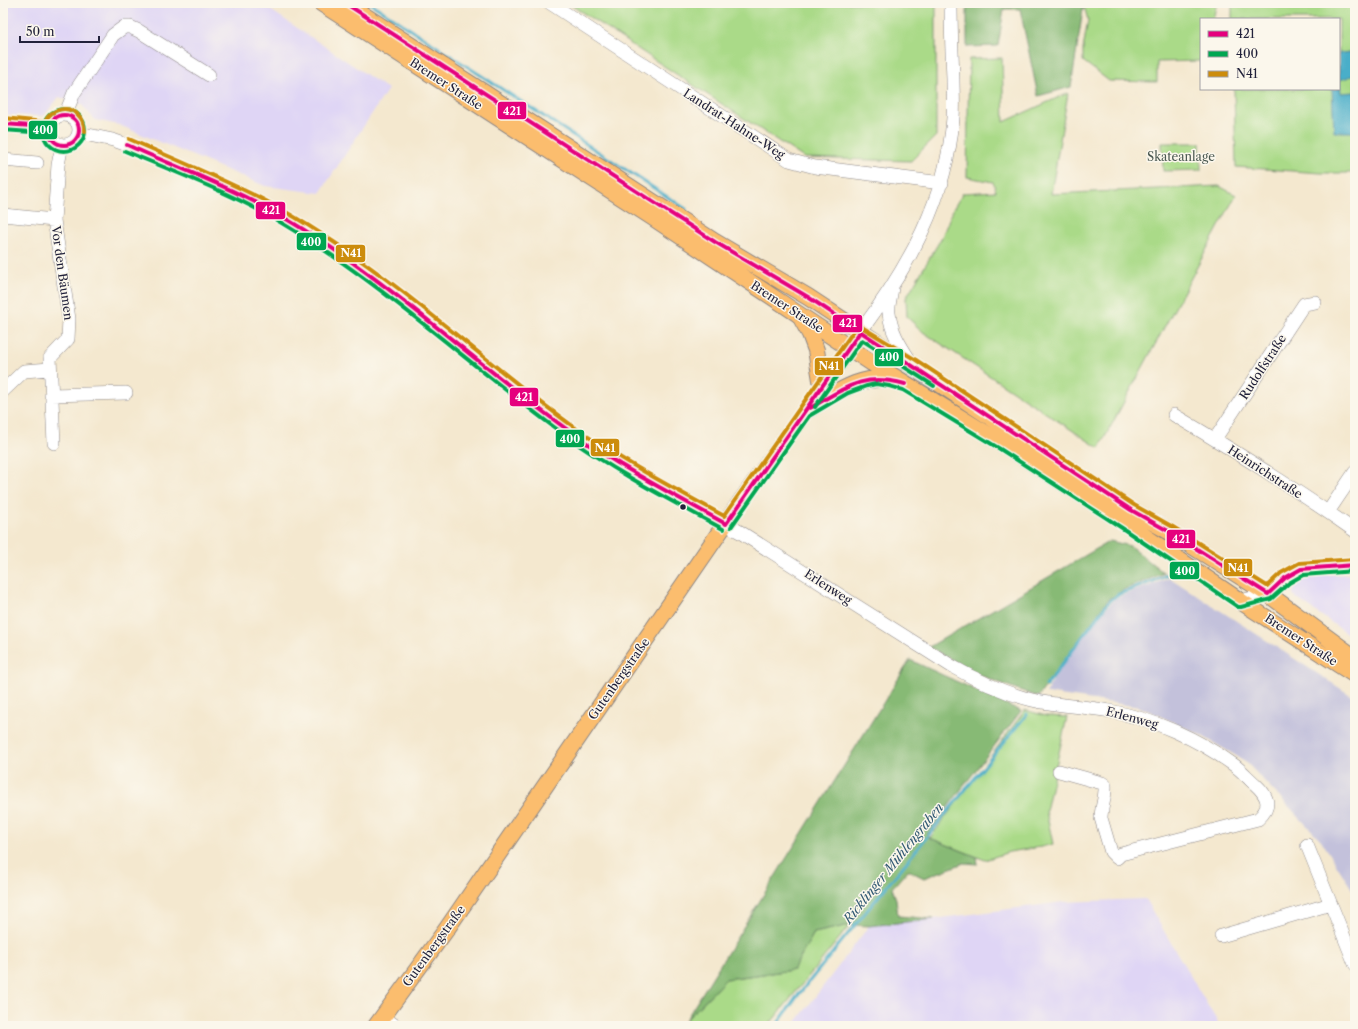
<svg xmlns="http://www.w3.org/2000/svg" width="1358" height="1029" font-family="'Libre Caslon Text',serif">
	<rect width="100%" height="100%" fill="#fbf7ec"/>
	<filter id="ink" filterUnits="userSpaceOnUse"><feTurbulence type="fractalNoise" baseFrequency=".025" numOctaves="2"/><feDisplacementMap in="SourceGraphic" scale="8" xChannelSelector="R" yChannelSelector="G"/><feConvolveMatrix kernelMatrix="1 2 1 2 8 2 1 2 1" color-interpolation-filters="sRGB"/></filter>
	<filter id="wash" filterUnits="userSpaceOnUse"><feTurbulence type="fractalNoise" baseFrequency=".012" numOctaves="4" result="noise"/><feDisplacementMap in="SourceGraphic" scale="16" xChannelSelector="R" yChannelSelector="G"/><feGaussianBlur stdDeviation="0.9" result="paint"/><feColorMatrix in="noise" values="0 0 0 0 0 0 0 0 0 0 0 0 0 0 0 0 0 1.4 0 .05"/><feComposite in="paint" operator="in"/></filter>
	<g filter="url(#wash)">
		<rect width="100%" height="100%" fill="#f4e8cf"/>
		<!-- built -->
		<path fill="#dfd5f5" d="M3,3H260L388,89L320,193L265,186L119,125L95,120L82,105L59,97L44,116L3,115Z
			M1355,574V639L1296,598L1293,594L1294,588L1298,581L1309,577L1321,575Z
			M1145,899L1220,1026H793L869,926L934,919L1064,902Z"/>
		<!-- industrial -->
		<path fill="#c3c1db" d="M1170,578L1355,698V894L1321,840L1245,761L1197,733L1140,707L1046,693L1074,642L1116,598L1136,590Z"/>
		<!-- green -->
		<path fill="#aada88" stroke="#667e62" d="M568,3H936V136L911,161L804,158Z
			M1083,3H1217L1213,19H1201V61L1157,62V82L1109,81L1083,61V49L1088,20Z
			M1235,3H1355V173H1321L1236,167L1234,89H1339V19H1232V7Z
			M1002,58L1004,122L1068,93L1051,194L1219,186L1236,195L1099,448L923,332L907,317L906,298L942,237L953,209L963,193L996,191L993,182L967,177L969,59Z
			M1162,143H1200L1201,170L1163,171Z
			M1025,710L1046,716L1067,717L1046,811L1053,844L1041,847L1009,852L985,860L930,838Z
			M850,925L769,1025L764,1026H682L685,1021L726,979L793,970L814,933Z"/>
		<!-- forest -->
		<path fill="#87ba74" stroke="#546e58" d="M967,3H1084L1071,87L1038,96L1020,9H1004L998,46L967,47Z
			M1110,541L1130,546L1164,573L1125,589L1108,600L1038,697L982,676L929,647Z
			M910,660L1021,711L927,834L930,838L977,857L978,864L964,863L924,878L908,870L892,888L896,899L898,916L934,919L869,926L850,925L814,933L793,970L726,979L685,1021Z"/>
		<!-- water -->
		<path fill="#4aaec9" stroke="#366882" d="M1355,52V75L1340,80L1341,93L1355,92V132H1334L1332,89H1339V53Z"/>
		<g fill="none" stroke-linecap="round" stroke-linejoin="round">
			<!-- stream -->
			<path stroke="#4aaec9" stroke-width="3" d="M370,3L686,209
				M1046,686L1107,604L1117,595L1168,575
				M776,1026L799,994L1027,714"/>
		</g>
	</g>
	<g filter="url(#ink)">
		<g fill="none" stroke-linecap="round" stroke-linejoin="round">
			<!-- minor casing -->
			<g stroke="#8b8585" stroke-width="14">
				<path id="minor" d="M550,3L789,160L815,167L942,183
					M49 130a15 15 0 1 1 30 0a15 15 0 1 1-30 0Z
					M65,115L74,93L113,35L124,27H130L139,31L209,75
					M3,124L32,126L49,129
					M79,133L113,140L127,145L248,197L283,217L331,247L389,290L508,385L573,434L640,477L740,532L953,667C978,681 1005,693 1032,700C1057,706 1084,706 1110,711C1154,719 1198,739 1234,765C1242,771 1248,778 1255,784C1267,795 1273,806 1258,819L1121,854L1117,858L1111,852L1101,818C1101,807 1106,797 1105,785L1102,783L1059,771
					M3,160L37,163
					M3,215L54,220
					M892,288C891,296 888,305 889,313C891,333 902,348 912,364
					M860,332C908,268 947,199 953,118C954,105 953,92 953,79C952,54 951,28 951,3
					M3,391L24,371L50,369
					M51,395L126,393
					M1174,415C1235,451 1297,490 1355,531
					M1215,439L1304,304L1315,302
					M54,443L50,358L68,339L69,319L54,220L58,165L62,145
					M1328,512L1355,472
					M1240,601L1268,594L1285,578L1301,569L1355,565
					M1307,845L1355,964
					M1221,936L1331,904
					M383,1017L396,1026"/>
			</g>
			<!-- major casing -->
			<g stroke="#8b8585" stroke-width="18">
				<path id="major" d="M321,3L652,217L872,363L1003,444L1125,523L1240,601L1355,675
					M345,3L715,242L808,297L1131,510L1170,532L1268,594L1355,658
					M800,316L810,334L816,350L822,386
					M808,410C836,393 863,372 897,381
					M376,1026L446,930L741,501L856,339"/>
			</g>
			<!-- minor -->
			<use href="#minor" stroke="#fff" stroke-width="13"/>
			<!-- major -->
			<use href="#major" stroke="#fbbd6e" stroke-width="16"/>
			<!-- bus-1 casing -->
			<g stroke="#fbf7ec" stroke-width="7">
				<path id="bus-1" d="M345,3L715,242L808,297L1131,510L1170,532L1268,594L1285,578L1301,569L1355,565
					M49 130a15 15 0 1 1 30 0a15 15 0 1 1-30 0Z
					M3,124L32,126L49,129
					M127,145C179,168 233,188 283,217C387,278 474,363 572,433C621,468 674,495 726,524L860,332
					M810,408C845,388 863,372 905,384"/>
			</g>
			<!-- bus-2 casing -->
			<g stroke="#fbf7ec" stroke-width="7">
				<path id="bus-2" d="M43 130a21 21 0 1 1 42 0a21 21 0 1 1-42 0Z
					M3,130L31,132L48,135
					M125,151C177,173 231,193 280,222C383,283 470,366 566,436C615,472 670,500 723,529
					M815,407L862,340L934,386
					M731,527L809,416L848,393L867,386L876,384L889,386L903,390L1000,449L1122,528L1238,607H1241L1271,599L1289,583L1303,575L1355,571"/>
			</g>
			<!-- bus-3 casing -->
			<g stroke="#fbf7ec" stroke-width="7">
				<path id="bus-3" d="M3,118L45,122C51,108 70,104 80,117C84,121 84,127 85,132
					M129,139C175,159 221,178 266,201C285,211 305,223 323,235C412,292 489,366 574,427C622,461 673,488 724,516L855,329L860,326L916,360L1134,505L1173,527L1267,586L1281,573L1299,563L1355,559"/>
			</g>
			<!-- bus-1 -->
			<use href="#bus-1" stroke="#e5007d" stroke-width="4"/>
			<!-- bus-2 -->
			<use href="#bus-2" stroke="#00a651" stroke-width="4"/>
			<!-- bus-3 -->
			<use href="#bus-3" stroke="#cc8c0c" stroke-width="4"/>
		</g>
	</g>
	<!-- markers -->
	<circle fill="#22223b" stroke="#fbf7ec" stroke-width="1.5" cx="683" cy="507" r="3.5"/>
	<g text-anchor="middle" stroke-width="3" stroke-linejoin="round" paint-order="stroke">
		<!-- street labels -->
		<g font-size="12" fill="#22223b" stroke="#fbf7ec">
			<text transform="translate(446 84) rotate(33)" y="4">Bremer Straße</text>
			<text transform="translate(734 124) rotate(33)" y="4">Landrat-Hahne-Weg</text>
			<text transform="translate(62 273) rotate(82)" y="4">Vor den Bäumen</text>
			<text transform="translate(787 307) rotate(33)" y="4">Bremer Straße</text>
			<text transform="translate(1263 367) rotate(-57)" y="4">Rudolfstraße</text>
			<text transform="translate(1265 472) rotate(33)" y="4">Heinrichstraße</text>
			<text transform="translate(828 587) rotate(33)" y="4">Erlenweg</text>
			<text transform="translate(1301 640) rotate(33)" y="4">Bremer Straße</text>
			<text transform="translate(619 679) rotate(-55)" y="4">Gutenbergstraße</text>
			<text transform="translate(1132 718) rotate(15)" y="4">Erlenweg</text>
			<text transform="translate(434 946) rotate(-54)" y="4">Gutenbergstraße</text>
		</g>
		<!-- park labels -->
		<g font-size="12" fill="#4b5952" stroke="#fbf7ec">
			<text x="1181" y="161">Skateanlage</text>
		</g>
		<!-- water labels -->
		<g font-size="13" font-style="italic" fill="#325a74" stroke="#fbf7ec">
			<text transform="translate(893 863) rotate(-51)" y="5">Ricklinger Mühlengraben</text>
		</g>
	</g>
	<g stroke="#fbf7ec" stroke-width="1.5">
		<rect x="497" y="101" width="30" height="19" rx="4" fill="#e5007d"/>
		<rect x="28" y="120" width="30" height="20" rx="4" fill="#00a651"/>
		<rect x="255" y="201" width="31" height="19" rx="4" fill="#e5007d"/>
		<rect x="296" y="232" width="31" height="19" rx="4" fill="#00a651"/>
		<rect x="335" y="244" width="31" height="19" rx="4" fill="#cc8c0c"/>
		<rect x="832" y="314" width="31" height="19" rx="4" fill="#e5007d"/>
		<rect x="874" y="348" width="30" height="19" rx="4" fill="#00a651"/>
		<rect x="814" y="357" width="30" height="19" rx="4" fill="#cc8c0c"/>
		<rect x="509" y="387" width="30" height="20" rx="4" fill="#e5007d"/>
		<rect x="555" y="429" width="30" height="19" rx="4" fill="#00a651"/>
		<rect x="590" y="438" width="30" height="19" rx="4" fill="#cc8c0c"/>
		<rect x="1166" y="529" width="30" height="20" rx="4" fill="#e5007d"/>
		<rect x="1223" y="558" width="30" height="19" rx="4" fill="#cc8c0c"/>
		<rect x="1169" y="561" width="31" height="19" rx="4" fill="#00a651"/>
	</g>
	<g font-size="11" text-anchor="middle" font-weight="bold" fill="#fff">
		<text x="512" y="115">421</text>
		<text x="43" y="134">400</text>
		<text x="271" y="214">421</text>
		<text x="311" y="246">400</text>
		<text x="351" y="257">N41</text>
		<text x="848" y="327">421</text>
		<text x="889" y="361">400</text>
		<text x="829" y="370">N41</text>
		<text x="524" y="401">421</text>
		<text x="570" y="443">400</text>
		<text x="605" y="452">N41</text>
		<text x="1181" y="543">421</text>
		<text x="1238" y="572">N41</text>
		<text x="1185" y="575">400</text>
	</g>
	<!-- margin -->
	<rect width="1358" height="1029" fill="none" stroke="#fbf7ec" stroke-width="16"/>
	<!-- legend -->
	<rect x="1200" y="18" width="140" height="72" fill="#fbf7ec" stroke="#a4a2a5"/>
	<rect x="1208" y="31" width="20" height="6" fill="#e5007d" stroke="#a4a2a5"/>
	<text x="1236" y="38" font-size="12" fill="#22223b">421</text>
	<rect x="1208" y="51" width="20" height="6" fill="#00a651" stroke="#a4a2a5"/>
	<text x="1236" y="58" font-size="12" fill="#22223b">400</text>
	<rect x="1208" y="71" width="20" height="6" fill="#cc8c0c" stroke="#a4a2a5"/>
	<text x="1236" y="78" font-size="12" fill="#22223b">N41</text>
	<!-- scale -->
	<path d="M20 36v6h79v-6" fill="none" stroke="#22223b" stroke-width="2"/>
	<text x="26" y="36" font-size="12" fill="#22223b" stroke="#fbf7ec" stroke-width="3" paint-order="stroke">50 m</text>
</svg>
